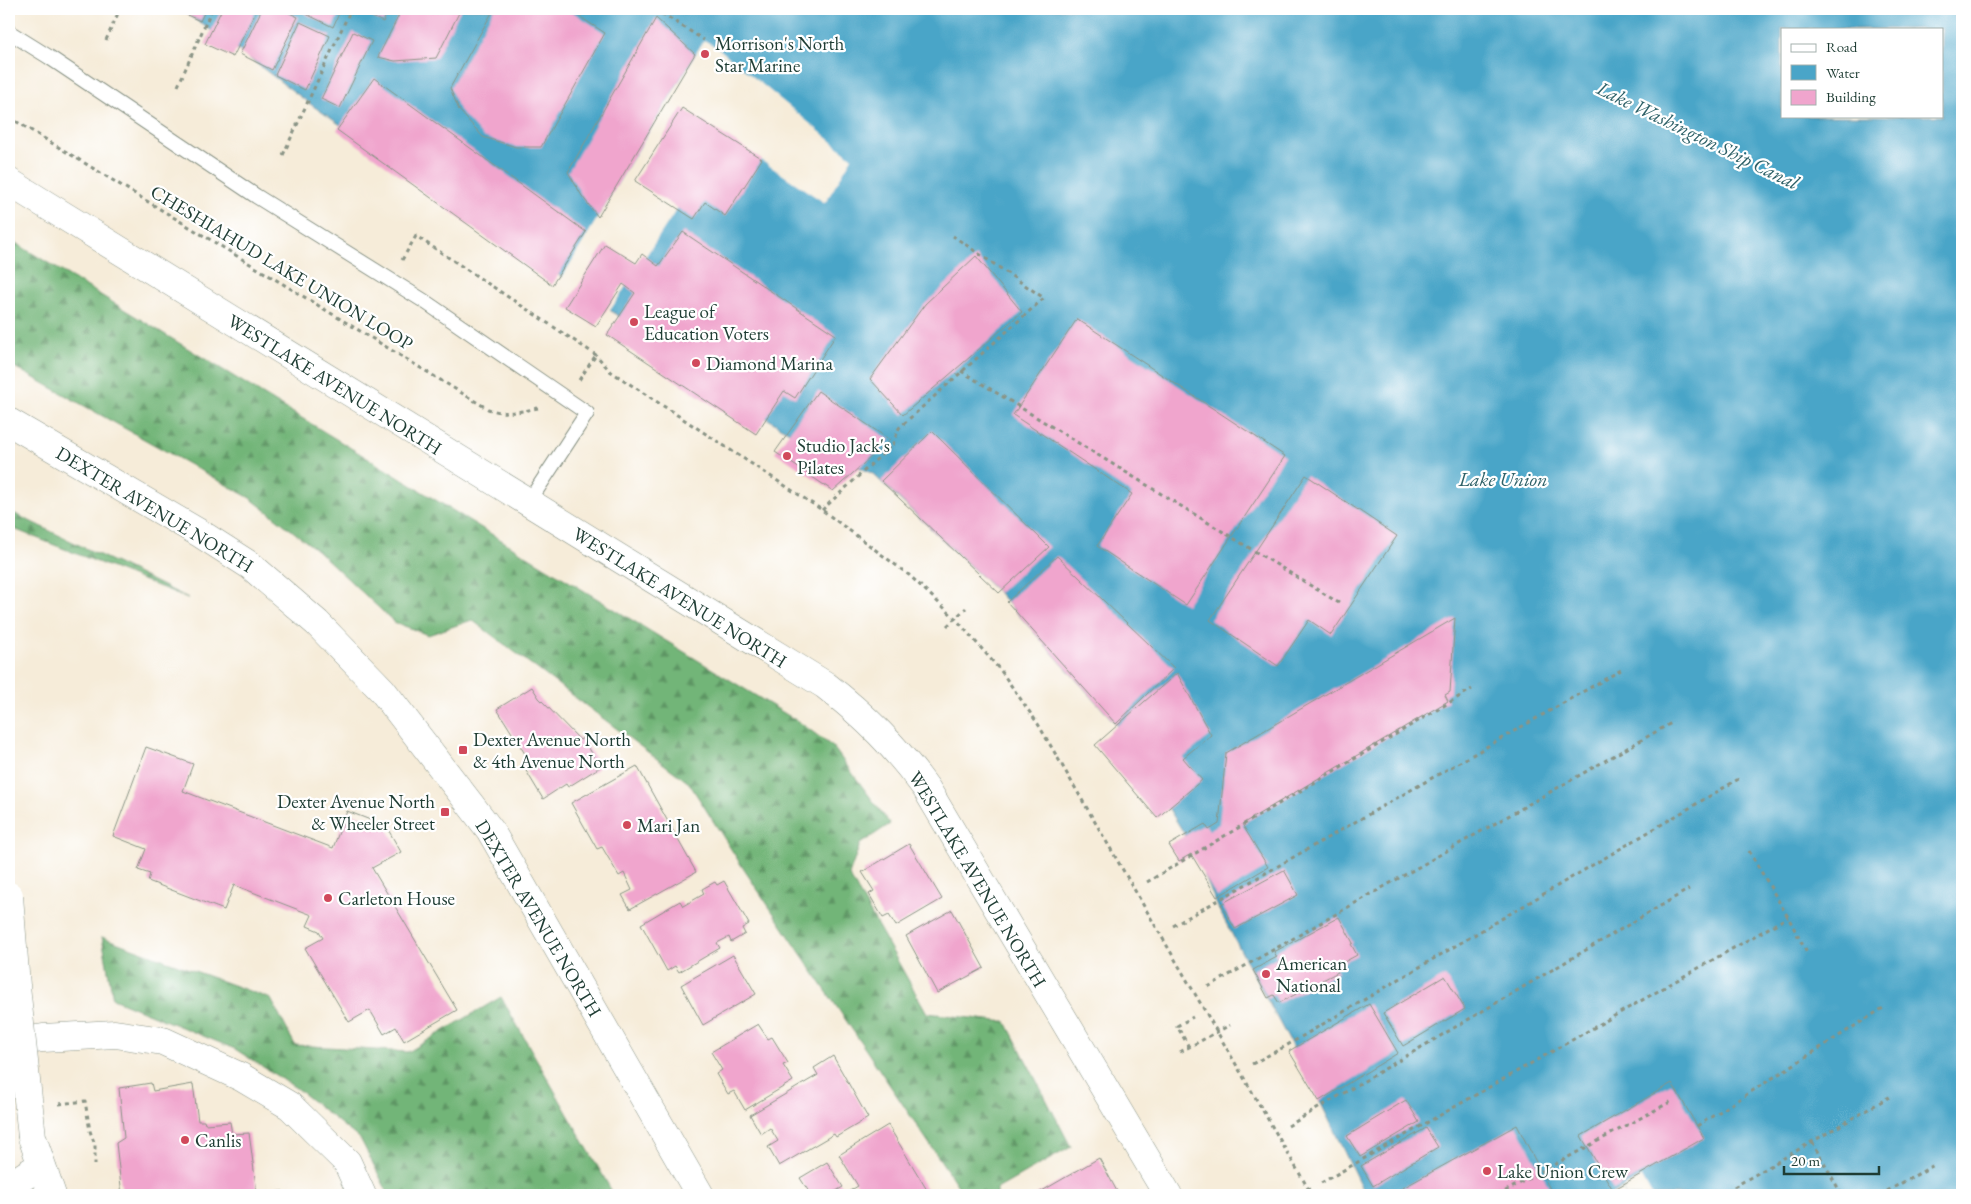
<svg xmlns="http://www.w3.org/2000/svg" width="1971" height="1204" font-family="'EB Garamond',serif">
	<defs>
		<pattern id="forest-firs" width="22" height="20" patternUnits="userSpaceOnUse" patternTransform="scale(1.25)"><rect width="22" height="20" fill="#72b578"/><path d="M5 1l3.5 6h-7zM16 11l3.5 6h-7z" fill="#5d9463"/></pattern>
	</defs>
	<rect width="100%" height="100%" fill="#fff"/>
	<filter id="ink" filterUnits="userSpaceOnUse"><feTurbulence type="fractalNoise" baseFrequency=".02" numOctaves="2"/><feDisplacementMap in="SourceGraphic" scale="10" xChannelSelector="R" yChannelSelector="G"/><feConvolveMatrix kernelMatrix="1 2 1 2 8 2 1 2 1" color-interpolation-filters="sRGB"/></filter>
	<filter id="wash" filterUnits="userSpaceOnUse"><feTurbulence type="fractalNoise" baseFrequency=".0096" numOctaves="4" result="noise"/><feDisplacementMap in="SourceGraphic" scale="20" xChannelSelector="R" yChannelSelector="G"/><feGaussianBlur stdDeviation="1.12" result="paint"/><feColorMatrix in="noise" values="0 0 0 0 0 0 0 0 0 0 0 0 0 0 0 0 0 1.4 0 .05"/><feComposite in="paint" operator="in"/></filter>
	<g filter="url(#wash)">
		<rect width="100%" height="100%" fill="#f6ecd9"/>
		<!-- forest -->
		<path fill="url(#forest-firs)" stroke="#487956" d="M9,239L802,724L833,747L890,824L860,844L849,875L927,1013L1006,1022L1071,1147L997,1189V1195H964L745,871L689,783L472,620L428,635L394,622L317,550L250,498L9,364Z
			M9,511L188,598L9,527Z
			M102,937L271,999L295,1045L408,1052L501,997L614,1195H389L361,1140L296,1088L235,1049L113,999Z"/>
		<!-- water -->
		<path fill="#4aa5c8" stroke="#34717e" fill-rule="evenodd" d="M179,9H1962V1195H1626L1622,1188L1609,1195H1365L1305,1070L1219,910L1192,846L1116,724L999,593L873,474L780,427L313,106L217,34ZM1782,29H1942V116H1782Z"/>
		<!-- pier -->
		<path fill="#f6ecd9" d="M704,40L718,48L852,158L825,203L725,136L609,312L561,279Z
			M1642,1177L1652,1195H1626L1622,1188Z"/>
		<g id="blocks">
			<!-- building -->
			<path fill="#f0a5cd" d="M174,9H206L200,21Z
				M222,9H257L233,57L205,44Z
				M262,9H281L298,17L272,70L240,54Z
				M304,9H341L333,27L302,12Z
				M360,9H389L383,22L359,11Z
				M402,9H461L436,58L395,61L378,57Z
				M494,9H568L605,33L541,147H516L483,137L459,110L450,88Z
				M656,18L695,54L598,217L582,196L568,172Z
				M300,22L330,36L305,90L275,75Z
				M353,32L372,41L340,108L321,99Z
				M374,78L586,232L552,285L337,130Z
				M682,108L762,159L725,216L705,202L694,219L635,181Z
				M683,232L836,335L795,398L784,391L756,434L607,335L635,293L623,284L596,326L565,307L605,244L636,263L642,254L658,266Z
				M976,256L1022,312L903,415L870,379L925,304Z
				M1077,319L1285,456L1186,605L1097,546L1132,494L1013,415Z
				M818,391L890,440L833,491L775,452Z
				M932,431L1049,547L999,593L881,481Z
				M1306,475L1397,536L1331,635L1309,620L1278,666L1210,620Z
				M1057,556L1174,668L1116,724L1007,602Z
				M1455,618L1450,692L1445,695L1448,701L1242,824L1268,867L1217,897L1191,854L1179,861L1169,845L1205,824L1209,830L1219,824L1226,753Z
				M1177,673L1211,735L1183,758L1202,780L1157,818L1095,745Z
				M532,687L539,698L580,740L583,738L600,767L568,787L566,784L543,799L525,769L532,765L497,709Z
				M146,747L193,764L183,791L333,848L347,811L386,826L401,852L372,868L457,1010L404,1041L396,1027L384,1034L370,1010L349,1022L305,948L323,938L319,931L307,926L312,915L234,885L224,910L148,881L150,874L138,870L146,849L113,836Z
				M637,766L696,872L630,909L622,895L632,890L624,873L619,876L602,847L597,849L571,803Z
				M909,844L942,899L896,926L889,915L883,918L869,894L874,891L862,872Z
				M1284,870L1298,895L1235,929L1221,904Z
				M724,881L749,924L742,928L745,934L731,942L729,937L717,943L720,948L679,972L675,966L667,971L641,924L680,901L683,906L704,894L702,889L715,882L717,885Z
				M952,910L984,968L937,993L906,936Z
				M1339,917L1353,943L1351,944L1357,955L1335,967L1338,972L1279,1003L1274,995L1268,998L1253,970L1277,957L1274,952Z
				M733,955L756,994L703,1025L681,985Z
				M1445,976L1465,1009L1403,1046L1383,1013Z
				M1369,1004L1398,1053L1319,1101L1289,1051Z
				M758,1024L768,1039L772,1037L788,1063L783,1065L793,1081L745,1110L734,1091L728,1094L716,1074L722,1070L711,1052Z
				M833,1056L868,1118L836,1137L834,1134L779,1166L768,1147L778,1141L770,1128L761,1134L750,1115L818,1075L814,1068Z
				M151,1083L153,1091L193,1084L198,1121H204L205,1124L230,1122L232,1134L249,1133L257,1193L283,1191L284,1195H122L116,1143L124,1138L119,1088Z
				M1672,1083L1704,1138L1613,1190L1581,1136Z
				M1406,1100L1419,1122L1360,1157L1347,1136Z
				M888,1125L930,1195H843L858,1186L839,1155Z
				M1517,1125L1553,1195H1390Z
				M1426,1128L1438,1147L1373,1186L1361,1166Z
				M1099,1158L1119,1195H1035Z
				M827,1162L843,1187L829,1195H811L800,1178Z"/>
		</g>
	</g>
	<g filter="url(#ink)">
		<use href="#blocks" fill-opacity="0" stroke="#8a9486" stroke-width="1"/>
		<g fill="none" stroke-linecap="round" stroke-linejoin="round">
			<!-- lane casing -->
			<g stroke="#8a9486" stroke-width="16">
				<path id="lane" d="M9,32L49,57L256,196L424,301L587,413L528,503"/>
			</g>
			<!-- secondary casing -->
			<g stroke="#8a9486" stroke-width="29">
				<path id="secondary" d="M9,182L825,685C866,717 895,746 926,788L1168,1195
					M9,422L201,534L251,566L317,623L382,690L490,830L700,1195
					M9,1043L43,1038L115,1034L163,1041L241,1077L290,1106L347,1162L362,1195"/>
			</g>
			<!-- highway casing -->
			<g stroke="#8a9486" stroke-width="29">
				<path id="highway" d="M32,1137L52,1195
					M9,1186L32,1171"/>
			</g>
			<!-- path -->
			<path stroke="#8a9486" stroke-width="3" stroke-dasharray="4 4" stroke-linecap="butt" d="M655,9L704,40
				M106,40L120,9
				M178,86L212,9
				M9,117L488,409C506,415 519,412 538,408
				M283,155L351,9
				M402,260L416,236L596,355L610,371L822,510L909,575L955,618L1001,671L1038,724L1312,1195
				M961,371L1339,603
				M579,380L596,355
				M822,510L893,444L899,428L1044,298L953,236
				M947,626L966,608
				M1749,851L1788,917L1808,955
				M1147,882L1472,689
				M1173,926L1621,670
				M1208,987L1673,722
				M1189,1047L1177,1026L1193,1017
				M1180,1052L1230,1025
				M1252,1064L1284,1047L1742,777
				M59,1104L85,1101L90,1131L95,1145V1165
				M1288,1126L1689,889
				M1697,1126L1883,1008
				M1812,1142L1842,1195
				M1321,1183L1788,917
				M1327,1195H1328
				M1498,1195L1672,1101
				M1720,1195L1891,1096
				M1880,1195L1934,1165"/>
			<!-- lane -->
			<use href="#lane" stroke="#fff" stroke-width="14"/>
			<!-- secondary -->
			<use href="#secondary" stroke="#fff" stroke-width="28"/>
			<!-- highway -->
			<use href="#highway" stroke="#fff" stroke-width="28"/>
			<!-- highway-bridge casing -->
			<g stroke="#8a9486" stroke-width="29" stroke-linecap="butt">
				<path id="highway-bridge" d="M9,896L16,986L32,1137"/>
			</g>
			<!-- highway-bridge -->
			<use href="#highway-bridge" stroke="#fff" stroke-width="28"/>
		</g>
	</g>
	<!-- markers -->
	<g fill="#d1495b" stroke="#fff" stroke-width="2">
		<circle cx="705" cy="54" r="5"/>
		<circle cx="634" cy="322" r="5"/>
		<circle cx="696" cy="363" r="5"/>
		<circle cx="787" cy="456" r="5"/>
		<rect x="458" y="745" width="10" height="10" rx="2.5"/>
		<rect x="440" y="807" width="10" height="10" rx="2.5"/>
		<circle cx="627" cy="825" r="5"/>
		<circle cx="328" cy="898" r="5"/>
		<circle cx="1266" cy="974" r="5"/>
		<circle cx="185" cy="1140" r="5"/>
		<circle cx="1487" cy="1171" r="5"/>
	</g>
	<g text-anchor="middle" stroke-width="4.5" stroke-linejoin="round" paint-order="stroke">
		<!-- poi labels -->
		<g font-size="19" fill="#1f3d34" stroke="#fff" text-anchor="start">
			<text x="715" y="50">Morrison's North<tspan x="715" dy="22">Star Marine</tspan></text>
			<text x="644" y="318">League of<tspan x="644" dy="22">Education Voters</tspan></text>
			<text x="706" y="370">Diamond Marina</text>
			<text x="797" y="452">Studio Jack's<tspan x="797" dy="22">Pilates</tspan></text>
			<text x="473" y="746">Dexter Avenue North<tspan x="473" dy="22">&amp; 4th Avenue North</tspan></text>
			<text x="435" y="808" text-anchor="end">Dexter Avenue North<tspan x="435" dy="22">&amp; Wheeler Street</tspan></text>
			<text x="637" y="832">Mari Jan</text>
			<text x="338" y="905">Carleton House</text>
			<text x="1276" y="970">American<tspan x="1276" dy="22">National</tspan></text>
			<text x="195" y="1147">Canlis</text>
			<text x="1497" y="1178">Lake Union Crew</text>
		</g>
		<!-- street labels -->
		<g font-size="19" fill="#1f3d34" stroke="#fff">
			<text transform="translate(282 267) rotate(31)" y="7">CHESHIAHUD LAKE UNION LOOP</text>
			<text transform="translate(335 384) rotate(32)" y="7">WESTLAKE AVENUE NORTH</text>
			<text transform="translate(155 509) rotate(31)" y="7">DEXTER AVENUE NORTH</text>
			<text transform="translate(680 597) rotate(32)" y="7">WESTLAKE AVENUE NORTH</text>
			<text transform="translate(978 879) rotate(59)" y="7">WESTLAKE AVENUE NORTH</text>
			<text transform="translate(539 918) rotate(59)" y="7">DEXTER AVENUE NORTH</text>
		</g>
		<!-- water labels -->
		<g font-size="20" font-style="italic" fill="#2e6168" stroke="#fff">
			<text transform="translate(1698 135) rotate(26)" y="7">Lake Washington Ship Canal</text>
			<text x="1503" y="486">Lake Union</text>
		</g>
	</g>
	<!-- margin -->
	<rect width="1971" height="1204" fill="none" stroke="#fff" stroke-width="30"/>
	<!-- legend -->
	<rect x="1781" y="28" width="162" height="90" fill="#ffffff" stroke="#a5b1ae"/>
	<rect x="1791" y="44" width="25" height="8" fill="#ffffff" stroke="#a5b1ae"/>
	<text x="1826" y="52" font-size="15" fill="#1f3d34">Road</text>
	<rect x="1791" y="65" width="25" height="15" fill="#4aa5c8" stroke="#a5b1ae"/>
	<text x="1826" y="78" font-size="15" fill="#1f3d34">Water</text>
	<rect x="1791" y="90" width="25" height="15" fill="#f0a5cd" stroke="#a5b1ae"/>
	<text x="1826" y="102" font-size="15" fill="#1f3d34">Building</text>
	<!-- scale -->
	<path d="M1784 1166v8h95v-8" fill="none" stroke="#1f3d34" stroke-width="2.5"/>
	<text x="1791" y="1166" font-size="15" fill="#1f3d34" stroke="#ffffff" stroke-width="4" paint-order="stroke">20 m</text>
</svg>
